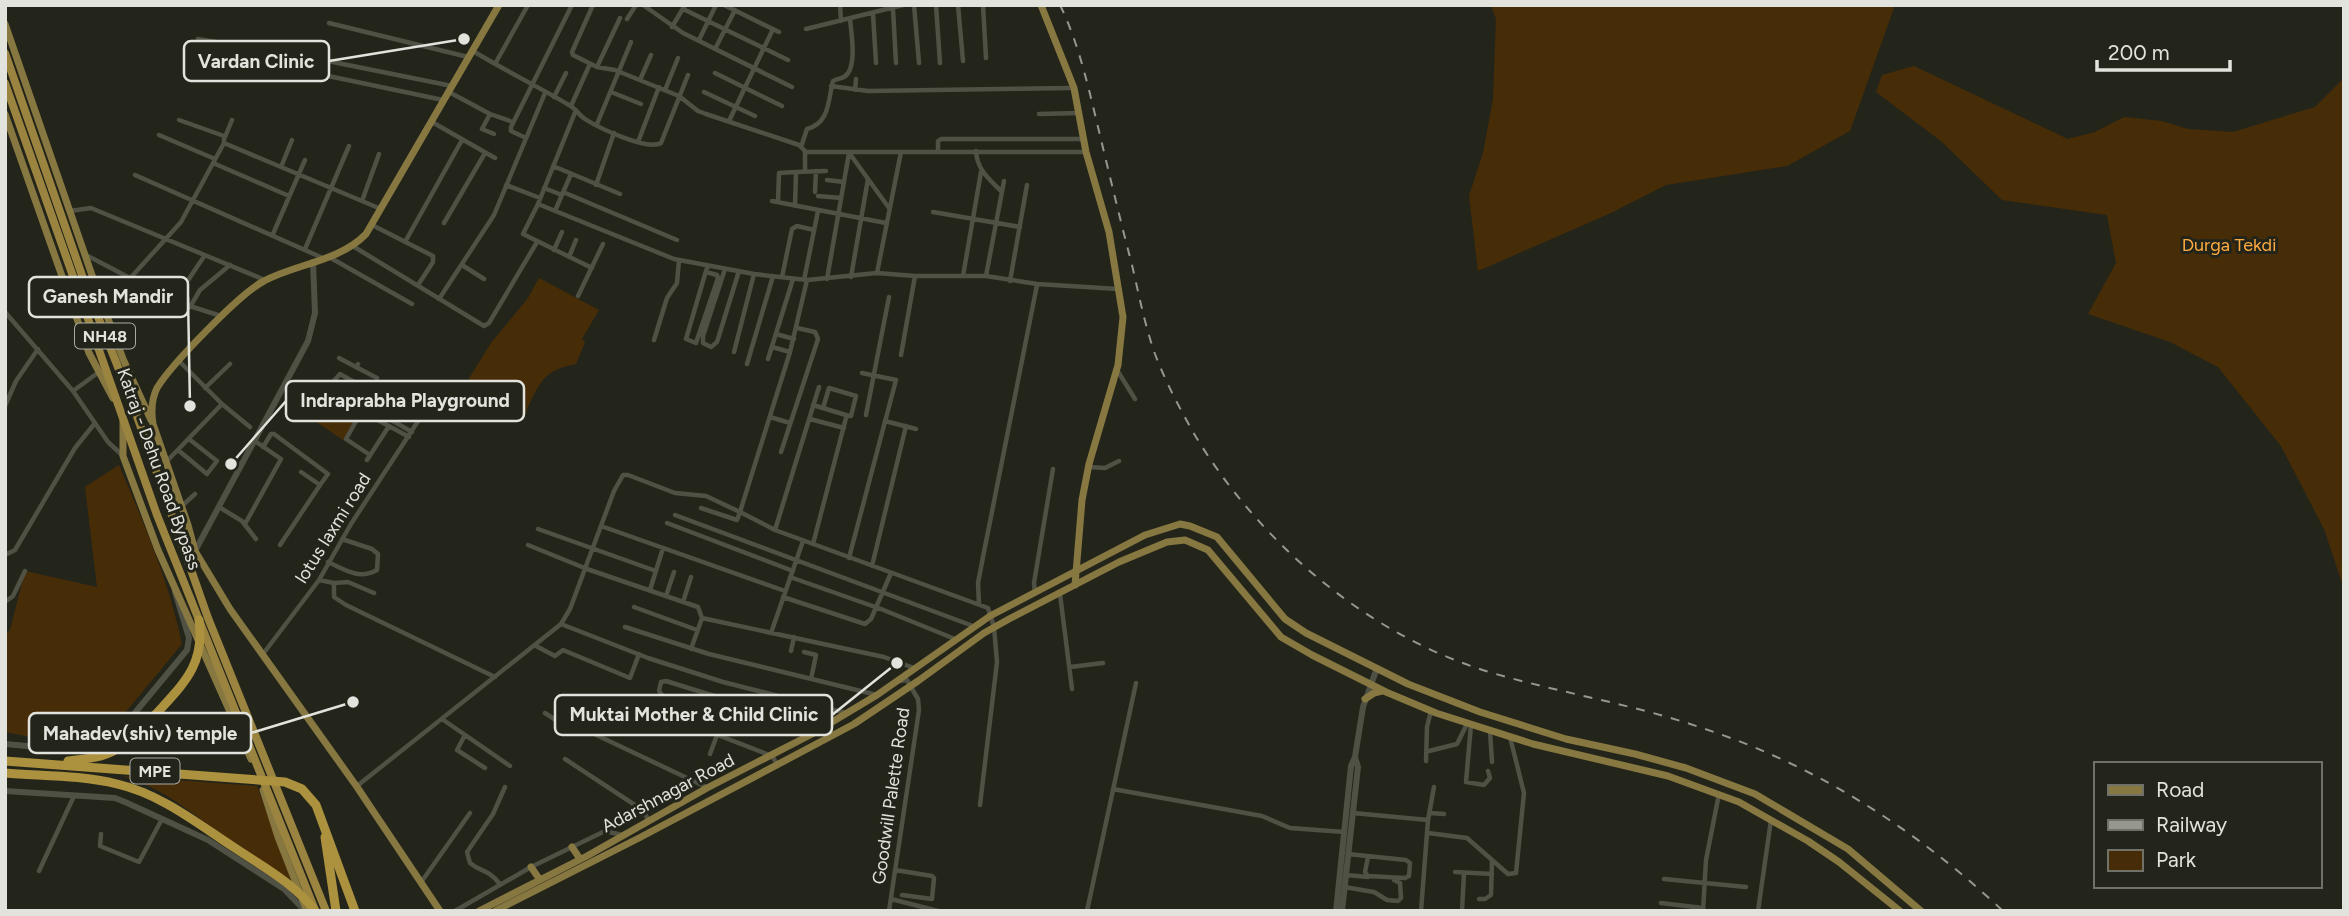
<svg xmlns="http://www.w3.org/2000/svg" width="2349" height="916" font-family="Figtree,sans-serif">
	<rect width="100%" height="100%" fill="#24251a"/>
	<!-- green -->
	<path fill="#472c08" d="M1491,5H1895L1850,131L1787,166L1666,185L1611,213L1478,271L1469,196L1483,153L1493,99L1496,19Z
		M1914,66L2068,139L2095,132L2124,117L2162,121L2188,129L2233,132L2315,107L2344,78V589L2324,529L2281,446L2218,367L2170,342L2088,314L2116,263L2107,215L2002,200L1942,142L1876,92L1882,75Z
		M539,278L599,310L582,339L585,342L576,364C542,370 539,384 525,414C500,418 481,405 460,393L491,343L528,298Z
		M326,389L361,410L343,440L309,417Z
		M119,465C144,524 169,581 182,644L120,719L62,743L5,732V635L10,630L25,571L97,587L85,487Z
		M123,776L257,786L292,881C268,865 243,850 220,833C188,810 160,787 123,776Z"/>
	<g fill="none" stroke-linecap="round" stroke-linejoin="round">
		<!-- minor -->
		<path stroke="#505145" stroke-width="4.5" d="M593,5L572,52L573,55L597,67L615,70L679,96L698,111L706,114L799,145L806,152H1085
			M643,5L683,33L792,87
			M724,5L779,32
			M840,5L841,21
			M914,5L919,63
			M936,5L940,63
			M958,5L963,61
			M983,5L986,58
			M683,9L788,60
			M893,9L896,63
			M873,14L876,63
			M627,19L636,5
			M329,23L468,57
			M672,27L685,5
			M806,29L903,5
			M198,39L313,58L452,86
			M699,40L716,5
			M715,49L735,10
			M473,51C504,70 537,86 569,105C575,108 579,115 585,119C599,128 647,151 661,143L688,75
			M222,57L271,64L443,100
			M495,64L528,5
			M597,67L620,18
			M715,73L782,106
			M640,80L651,55
			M831,86L868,91L1073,88
			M665,90L678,58
			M855,90L856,79
			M449,92L490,114L510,121
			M611,92L641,104
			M704,92L755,116
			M554,97L566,73
			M571,106L590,64
			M576,110L538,204L523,234L592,268
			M490,114L482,129L494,134
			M1039,114L1079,113
			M729,121L773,29
			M432,122L495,158
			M597,124L631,42
			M159,135L215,159
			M225,137L232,120
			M526,138L511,131V127L572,5
			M638,142L659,87
			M224,143L381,209
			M801,147L807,129C830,123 828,100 833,81C836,79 840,79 844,77C858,69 851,32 850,19
			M976,151C977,170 989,179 1002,192
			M938,152V141L941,139H1084
			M850,154L889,208
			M213,163L289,196
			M553,166L620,194
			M281,167L292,140
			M805,171V152
			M135,175L323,258
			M827,180L844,182
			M506,185L540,198
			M596,185L614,133
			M544,188L562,195
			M563,192L677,240
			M815,192L816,171
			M818,196L841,198
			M362,201L379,154
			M772,201L886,223
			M778,202L779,173L796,172
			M538,204L674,259L754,274L807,280L877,273L915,276H986L1037,284L1118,289
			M795,206L796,172L826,171
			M70,211L91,208L265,280
			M555,211L571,174
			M933,212L1020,227
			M444,223L485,153
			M372,225L433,256V262L418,285
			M273,234L305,160
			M405,242L462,140
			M351,245L484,326L489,323L537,242
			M305,249L349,146
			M554,250L562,232
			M86,255L174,301L221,316
			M329,257L412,304
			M569,257L576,240
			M462,265L484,279
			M725,269L703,336V343L711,347L717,342L739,271
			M706,272L717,275L718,278L696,343L686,339L706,271L708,266
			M877,273L901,152
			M963,276L981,172
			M986,276L1004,181
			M782,277L792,229L797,226L814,230
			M851,277L868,179
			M827,279L849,153
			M804,280L818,211
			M807,280L790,352L740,512L775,530L988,608L994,627L997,662L980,805
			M1010,281L1027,185
			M578,296L603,244
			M439,299L494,215L545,93
			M174,301L205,255
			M105,306L181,222L224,143V136L179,120
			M190,307L200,290L230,265
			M5,312L73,391L108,442L122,455
			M776,334L794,339
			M654,340L667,298L677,283L679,260
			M772,347L790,352
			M734,352L754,274
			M901,355L915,276
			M339,358L356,367L358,364
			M768,359L793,279
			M179,361L222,404L250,427
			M747,364L773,276
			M356,367L377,378
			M1117,370L1135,399
			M205,388L230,364
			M73,391L99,372
			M813,405L849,416H851L856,396L829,388L823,408
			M5,406L16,381L38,349
			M370,408L375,394L340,374L332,383V386L412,432
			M866,415L889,297
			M770,417L790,423
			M810,419L844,428
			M885,421L916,429
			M263,447L271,434H274L328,474L320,485L301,472
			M178,450L207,474L217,461L189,439
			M781,452L818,339L815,332L797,328
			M370,455L346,439L360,414L364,413L389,426
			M367,460L389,426L409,437
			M167,461L222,404
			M1089,467L1105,468L1119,461
			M182,506L195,494
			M219,507L242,521L256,539
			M675,515L973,626
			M667,523L793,571
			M245,524L281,459L255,441
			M601,526L785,591
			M538,529L656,571
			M775,530L819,387
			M813,544L846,418
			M280,545L320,485
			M528,545L587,569L698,607L702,618L691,649
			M5,555L15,550L75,448L95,423
			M849,558L896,380L862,373
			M328,562C345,570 359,580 377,570L378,554L372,549L342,539
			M872,566L906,426
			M790,577L881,609L955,639
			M319,580L334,583V597L346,605L495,677
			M334,583L348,582L374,593
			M650,590L663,548
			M1035,593L1034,583L1053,469
			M1060,594L1072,689
			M666,596L674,572
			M783,597L865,624L871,619L891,573
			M5,602L13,596L25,571
			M683,602L691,577
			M979,604L978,583L983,557L1037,285
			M634,607L697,630
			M702,618L884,657L914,668
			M561,624L648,658L723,682L846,713
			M625,627L709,654L877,695
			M771,633L803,541
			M536,646L555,656L563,650L630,678L639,654
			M791,651L794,637
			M804,652L816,655L811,679
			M263,654L319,580L351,524L422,415
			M1070,667L1103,663
			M756,709L666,681L661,682L659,691L662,695L746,726L750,724L756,709C789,718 786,703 804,738
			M545,713L568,728L588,731L706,787
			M442,719L510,766
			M1471,725L1466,782L1484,785L1490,778L1488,771
			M588,731L610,698L617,696L772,756L777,764
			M1490,731L1492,762
			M465,735L457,750L485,768
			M1429,751L1457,744L1467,724
			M710,754L717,735
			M565,759L644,811L648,820
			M1426,761L1427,727L1431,711
			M357,786L561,624L570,609L614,491L623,475H628L675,493L706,496L740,512L737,520L701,508
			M1113,789L1262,816L1290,828L1344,832
			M1353,813L1428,820L1421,911
			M1430,813L1444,814
			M1428,820L1434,787
			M1428,833L1467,838L1508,874L1516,873L1524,793L1510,737
			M101,834L100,846L139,862L162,819
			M1348,854L1406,860L1410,863L1409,876L1405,878L1368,876L1365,872L1368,857
			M895,870L932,876L934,878L932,899L902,895
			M39,871L74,796
			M1455,872L1492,874
			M1346,875L1368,877
			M1664,879L1746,887
			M422,881L470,813
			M500,884C487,868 482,873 470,863L467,852L493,814L505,787
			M1344,887L1374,892L1387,900L1398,901L1401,898L1400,883L1394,880
			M891,899L938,911
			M1479,899H1485L1491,895L1492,860
			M1661,903L1703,908
			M455,911L531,867L605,831L622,835
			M889,911L919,710L918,699L907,680L900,681
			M1087,911L1136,683
			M1462,911L1464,873
			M1703,911L1706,860L1719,794
			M1758,911L1771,820"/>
		<!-- tertiary -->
		<path stroke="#505145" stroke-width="6" d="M195,551L308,341L315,313L313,262
			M5,744C64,749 88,755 142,726
			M68,749L124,726L187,650L189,638L175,592
			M5,791L115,798L125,802L208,840L284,889L305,911
			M1336,911L1351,766L1355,757L1363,707L1377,668
			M1342,911L1358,767L1355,757"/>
		<!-- primary -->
		<path stroke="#877741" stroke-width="7" d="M1041,5L1074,88L1086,152L1109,232L1123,317L1118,365L1089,464L1082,500L1075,585
			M5,24L94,281L123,359L151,420
			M5,114L89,353L113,398
			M123,421V456L158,550L251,759
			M1365,699L1374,693L1382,691
			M263,790L278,837L307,911
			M572,847L580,859
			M531,867L540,880
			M440,911L357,787L230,609L195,551L188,525L153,424C151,411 151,400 157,388C171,365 240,293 264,281C296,264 340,261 366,234L499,5
			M479,911L587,856L707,788L812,734L877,695L990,616L1145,535L1180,524L1190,526L1217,537L1285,619L1306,633L1408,684L1480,712L1566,739L1635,754L1686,768L1755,794L1848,849L1921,911
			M495,911L639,838L854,724L918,681L984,633L1009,619L1119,562L1167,542L1185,540L1208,550L1281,637L1312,655L1386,692L1436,713L1533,744L1668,776L1739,802L1808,841L1839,862L1900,911"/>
		<!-- trunk -->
		<path stroke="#9a8440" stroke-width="8" d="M5,53L85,284L133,405L208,618L326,911
			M5,83L157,515L315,910"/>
		<!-- motorway -->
		<path stroke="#ac913f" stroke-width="9" d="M5,761L285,782L302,789L316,805L355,911
			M68,761C84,759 101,758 115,750C132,741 143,727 156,714C184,683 205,665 199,620
			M5,773C42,776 81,775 117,784C161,794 198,824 235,848C263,867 294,883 315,911
			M325,837L336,911"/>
		<!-- rail -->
		<path stroke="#96978f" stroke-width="2" stroke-dasharray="9 9" stroke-linecap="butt" d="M1060,5C1079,44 1088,86 1098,127C1109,173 1120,219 1132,265C1139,295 1145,326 1155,354C1166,383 1181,411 1196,437C1262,545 1368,635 1489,672C1560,693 1633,704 1702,728C1816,765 1917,830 2003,911"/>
	</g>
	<g text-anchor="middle" stroke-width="6" stroke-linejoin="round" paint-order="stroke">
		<!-- shield labels -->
		<g fill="#24251a" stroke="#a9aaa2" stroke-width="2">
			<rect x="75" y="323.5" width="60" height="25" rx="5"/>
			<rect x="130.5" y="758.5" width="49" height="25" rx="5"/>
		</g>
		<g font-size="16" font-weight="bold" fill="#e2e3dc">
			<text x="105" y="342">NH48</text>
			<text x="155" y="777">MPE</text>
		</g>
		<!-- park labels -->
		<g font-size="18" fill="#feaa40" stroke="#24251a">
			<text x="2229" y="251">Durga Tekdi</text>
		</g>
		<!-- street labels -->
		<g font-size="18" fill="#e2e3dc" stroke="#24251a">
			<text transform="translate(159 469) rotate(70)" y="6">Katraj - Dehu Road Bypass</text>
			<text transform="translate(333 528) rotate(-58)" y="6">lotus laxmi road</text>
			<text transform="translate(668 793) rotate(-28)" y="6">Adarshnagar Road</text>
			<text transform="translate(891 796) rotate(-82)" y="6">Goodwill Palette Road</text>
		</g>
	</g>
	<!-- callouts -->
	<path fill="none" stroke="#e2e3dc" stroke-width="2.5" d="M464 39L329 61M190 406L188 297M231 464L286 401M897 663L832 715M353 702L251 733"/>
	<g fill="#e2e3dc" stroke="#24251a" stroke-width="2.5">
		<circle cx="464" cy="39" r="7"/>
		<circle cx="190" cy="406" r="7"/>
		<circle cx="231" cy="464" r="7"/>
		<circle cx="897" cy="663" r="7"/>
		<circle cx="353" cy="702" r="7"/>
	</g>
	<g fill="#24251a" stroke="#e2e3dc" stroke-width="2.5">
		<rect x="184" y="41" width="145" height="40" rx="7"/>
		<rect x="29" y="277" width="159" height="40" rx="7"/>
		<rect x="286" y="381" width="238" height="40" rx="7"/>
		<rect x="555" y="695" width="277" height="40" rx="7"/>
		<rect x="29" y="713" width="222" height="40" rx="7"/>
	</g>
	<g font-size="19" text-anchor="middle" font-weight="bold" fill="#e2e3dc">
		<text x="256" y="68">Vardan Clinic</text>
		<text x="108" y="303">Ganesh Mandir</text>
		<text x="405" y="407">Indraprabha Playground</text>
		<text x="694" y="721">Muktai Mother &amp; Child Clinic</text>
		<text x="140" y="740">Mahadev(shiv) temple</text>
	</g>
	<!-- border -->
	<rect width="2349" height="916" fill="none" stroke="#e2e3dc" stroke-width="14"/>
	<!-- legend -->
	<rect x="2094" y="762" width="228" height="126" fill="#24251a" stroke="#707168" stroke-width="2"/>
	<rect x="2108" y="785" width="35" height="10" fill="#877741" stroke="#707168" stroke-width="2"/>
	<text x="2156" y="797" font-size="21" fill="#e2e3dc">Road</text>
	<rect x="2108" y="820" width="35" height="10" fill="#96978f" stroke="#707168" stroke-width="2"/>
	<text x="2156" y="832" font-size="21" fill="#e2e3dc">Railway</text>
	<rect x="2108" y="850" width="35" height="21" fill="#472c08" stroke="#707168" stroke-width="2"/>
	<text x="2156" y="867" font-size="21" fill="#e2e3dc">Park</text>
	<!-- scale -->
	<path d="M2097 60v10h133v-10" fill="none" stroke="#e2e3dc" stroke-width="3.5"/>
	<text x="2108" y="60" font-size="21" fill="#e2e3dc" stroke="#24251a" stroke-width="5" paint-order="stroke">200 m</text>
</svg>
